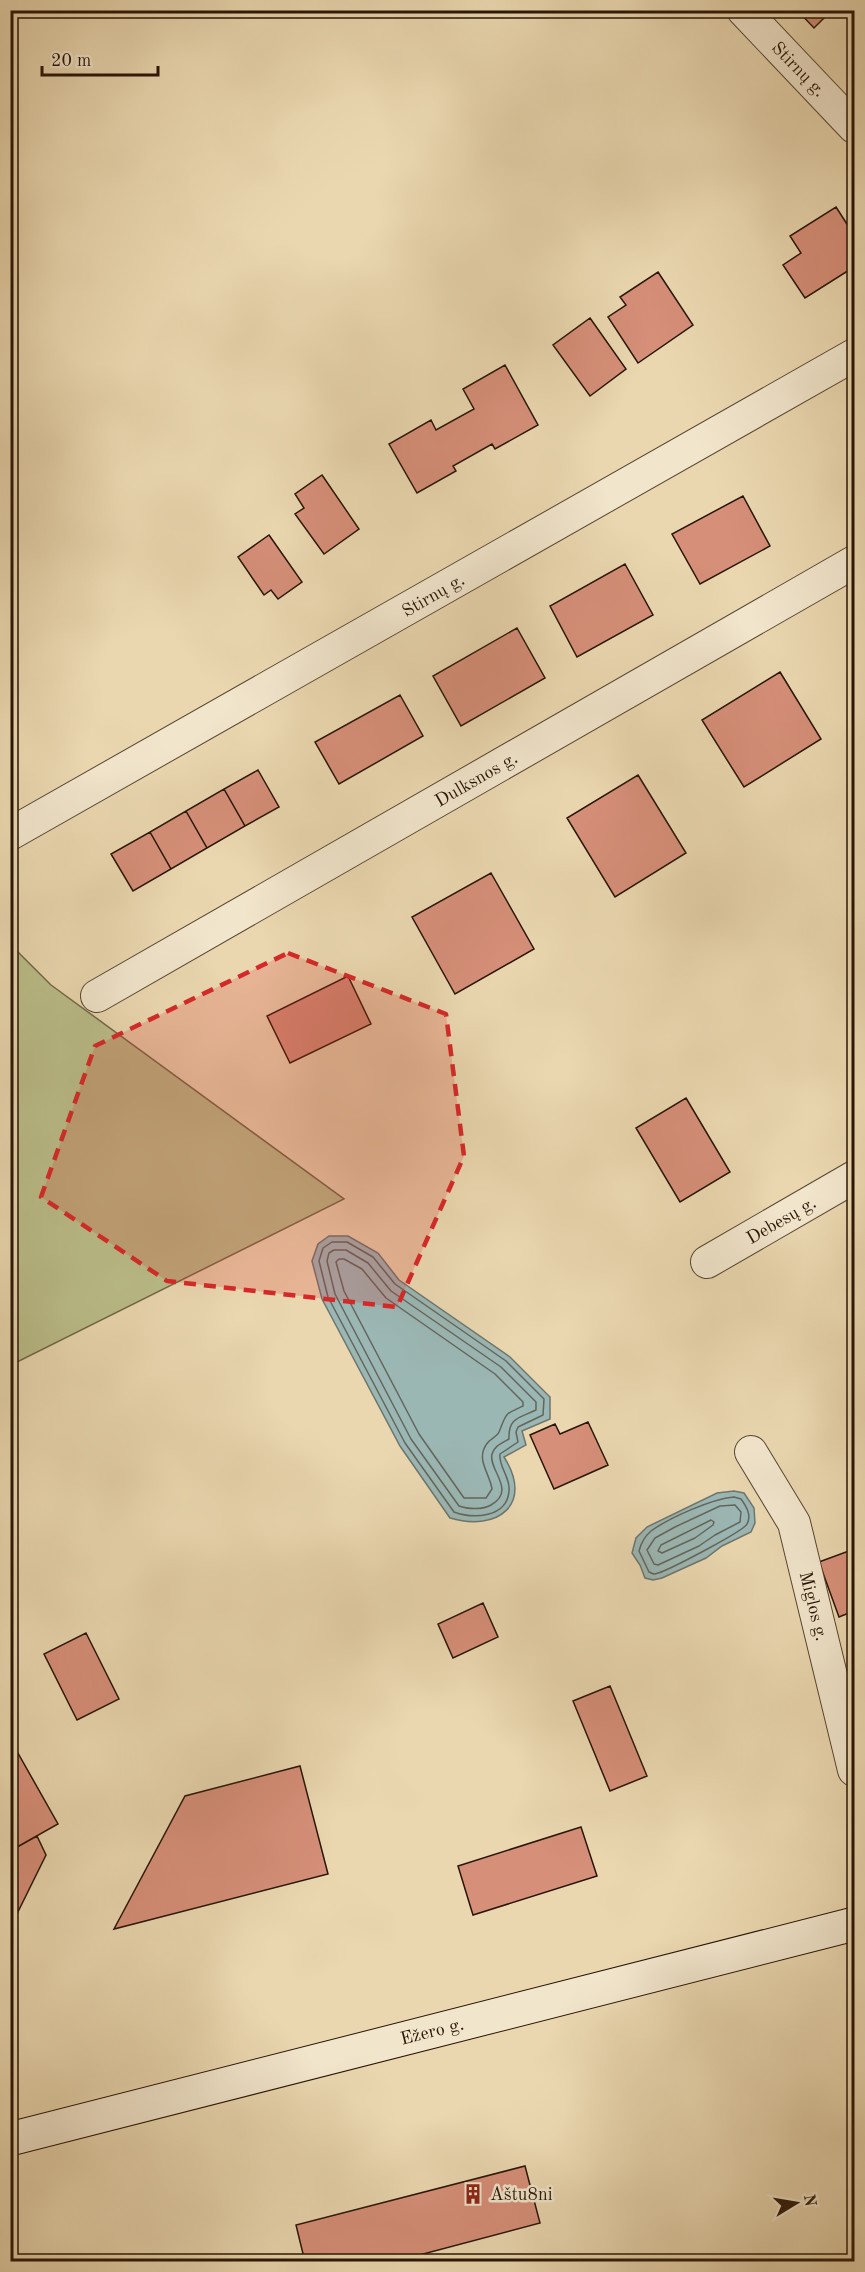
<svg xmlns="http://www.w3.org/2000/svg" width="865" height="2272" font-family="'Old Standard TT',serif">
	<rect width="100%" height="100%" fill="#ead7b0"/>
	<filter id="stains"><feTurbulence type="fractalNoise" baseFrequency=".00333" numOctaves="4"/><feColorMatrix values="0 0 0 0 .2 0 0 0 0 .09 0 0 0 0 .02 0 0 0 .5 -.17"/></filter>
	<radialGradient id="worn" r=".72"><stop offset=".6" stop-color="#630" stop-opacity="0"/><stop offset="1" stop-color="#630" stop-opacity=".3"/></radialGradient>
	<!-- green -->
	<path fill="#babd89" stroke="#716947" stroke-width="1.5" d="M10,944L51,985L344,1199L11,1365Z"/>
	<!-- water -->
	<path fill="#9bb7b4" stroke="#6d766e" stroke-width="1.5" d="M329,1236H348L378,1253L399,1280L510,1357L550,1397V1419L522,1431L526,1445L504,1457C534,1504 498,1532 450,1518L400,1446L322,1299L312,1261L318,1244Z
		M734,1491L744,1493L754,1508L755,1523L751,1532L722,1546L706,1558L662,1578L653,1580L645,1578L640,1565L632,1553L636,1538L647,1527L717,1493Z"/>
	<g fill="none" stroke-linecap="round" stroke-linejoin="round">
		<!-- shore -->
		<path stroke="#62665c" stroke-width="1.5" d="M332,1242H347L373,1257L395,1284L506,1361L544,1399L543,1415L518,1427L516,1432L518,1442L500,1454C498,1466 511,1478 509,1491C507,1518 473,1519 454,1512L405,1443L328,1297L319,1261L323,1248Z
			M334,1250H346L368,1263L391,1291L501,1367L536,1402V1410C520,1418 508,1417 509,1439C502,1443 494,1446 492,1454C488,1470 517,1490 491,1505C483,1510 467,1509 459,1506L411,1439L335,1294L327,1261L329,1253Z
			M339,1259H344L362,1269L386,1298L495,1374L523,1402V1406C503,1415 507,1413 499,1432C497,1437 489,1439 486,1445C476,1460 490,1474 492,1489L486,1498H464L419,1434L344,1291L336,1262Z
			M734,1497L741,1499C746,1506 752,1515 747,1524C744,1531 669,1570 658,1573C653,1575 654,1574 649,1572L639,1551C641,1543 644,1537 651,1531C669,1518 711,1499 734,1497Z
			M735,1505L741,1512L740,1522L715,1535L699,1546L658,1565L654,1564L647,1550L655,1538L675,1527L720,1506Z
			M711,1520L714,1522L713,1525L695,1538L662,1553L658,1551L661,1545Z"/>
	</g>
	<!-- building -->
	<path fill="#d68f79" stroke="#281505" stroke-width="1.5" d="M797,10H832L814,28Z
		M836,207L854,235V267L805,298L783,265L801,253L790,236Z
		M658,272L693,325L638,363L608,317L626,305L620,297Z
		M590,318L626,369L590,396L553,345Z
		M505,365L538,425L495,449L492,444L453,466L456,471L417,493L389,444L431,420L436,430L474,409L463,389Z
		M322,475L359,529L324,554L295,514L304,508L295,494Z
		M743,496L770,546L700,584L672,534Z
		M269,535L302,582L278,599L271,590L264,595L238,557Z
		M625,564L653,615L577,657L550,606Z
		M517,628L545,678L461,726L433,676Z
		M780,672L821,739L744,787L702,720Z
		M400,695L423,736L339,784L315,742Z
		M258,770L279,807L245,826L224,789Z
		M638,775L686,853L615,897L567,818Z
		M224,789L245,826L207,848L186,811Z
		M186,811L207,848L171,869L150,832Z
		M150,832L171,869L133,891L111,854Z
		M491,873L534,949L455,994L412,917Z
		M348,976L371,1024L290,1063L267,1016Z
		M686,1098L730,1172L680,1202L636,1128Z
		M588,1422L608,1465L554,1489L530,1435L555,1424L560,1434Z
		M854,1549V1611L839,1617L819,1562Z
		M483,1603L498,1637L453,1658L438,1624Z
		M86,1633L119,1699L77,1720L44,1654Z
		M610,1686L647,1776L610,1791L573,1701Z
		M10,1739L58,1824L10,1851Z
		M300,1766L328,1874L114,1929L185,1796Z
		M581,1827L597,1876L473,1915L458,1866Z
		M37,1836L46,1855L10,1928V1851Z
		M525,2166L540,2223L393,2262H305L296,2225Z"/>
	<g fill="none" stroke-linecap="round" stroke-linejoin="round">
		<!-- street casing -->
		<g stroke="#584630" stroke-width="34">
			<path id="street" d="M743,10L854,127
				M10,834L854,355
				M97,996L854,562
				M707,1262L854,1177
				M751,1452L794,1523L854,1770"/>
		</g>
		<!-- secondary casing -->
		<g stroke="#281505" stroke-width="35">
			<path id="secondary" d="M10,2139L854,1924"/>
		</g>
		<!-- street -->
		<use href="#street" stroke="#f1e5cc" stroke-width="32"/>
		<!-- secondary -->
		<use href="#secondary" stroke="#f1e5cc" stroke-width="33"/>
	</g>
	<!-- marked area -->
	<path fill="#d62828" fill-opacity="0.2" stroke="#d62828" stroke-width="4.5" stroke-dasharray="12 8" stroke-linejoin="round" d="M288,953L446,1014L464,1156L397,1307L167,1281L41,1197L95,1046Z"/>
	<!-- icons -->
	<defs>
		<g id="building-bare" transform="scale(1.62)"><path d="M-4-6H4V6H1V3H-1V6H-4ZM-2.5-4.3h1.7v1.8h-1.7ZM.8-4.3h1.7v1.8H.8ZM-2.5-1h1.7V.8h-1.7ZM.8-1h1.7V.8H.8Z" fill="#8f2418" stroke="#f1e5cc" stroke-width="2.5" paint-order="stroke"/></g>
	</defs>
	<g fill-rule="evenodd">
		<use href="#building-bare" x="473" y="2194"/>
	</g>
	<g text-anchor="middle" stroke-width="5" stroke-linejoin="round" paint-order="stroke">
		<!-- street labels -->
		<g font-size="18" fill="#281505" stroke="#f1e5cc">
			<text transform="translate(799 69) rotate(46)" y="6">Stirnų g.</text>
			<text transform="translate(433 595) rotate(-30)" y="6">Stirnų g.</text>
			<text transform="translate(476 779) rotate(-30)" y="6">Dulksnos g.</text>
			<text transform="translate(781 1220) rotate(-30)" y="6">Debesų g.</text>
			<text transform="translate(814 1606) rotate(76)" y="6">Miglos g.</text>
			<text transform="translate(432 2031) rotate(-14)" y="6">Ežero g.</text>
		</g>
		<!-- poi labels -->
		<g font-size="18" fill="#281505" stroke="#f1e5cc" text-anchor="start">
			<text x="490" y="2200">Aštu8ni</text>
		</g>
	</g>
	<!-- margin -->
	<rect width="865" height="2272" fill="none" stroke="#ead7b0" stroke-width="36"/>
	<rect x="12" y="12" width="841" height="2248" fill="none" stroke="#281505" stroke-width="3"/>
	<rect x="18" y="18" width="829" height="2236" fill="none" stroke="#281505" stroke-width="1.5"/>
	<!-- north arrow -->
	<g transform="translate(796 2203) rotate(79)" stroke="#f1e5cc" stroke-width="4.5" paint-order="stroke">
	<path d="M0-4.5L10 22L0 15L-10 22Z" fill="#281505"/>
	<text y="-9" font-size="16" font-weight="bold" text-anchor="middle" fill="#281505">N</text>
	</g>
	<!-- scale -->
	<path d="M42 66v9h116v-9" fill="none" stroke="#281505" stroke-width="3"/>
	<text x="51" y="66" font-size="18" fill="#281505" stroke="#f1e5cc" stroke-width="4.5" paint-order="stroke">20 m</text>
	<rect width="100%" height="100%" filter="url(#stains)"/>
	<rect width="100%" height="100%" fill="url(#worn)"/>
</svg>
